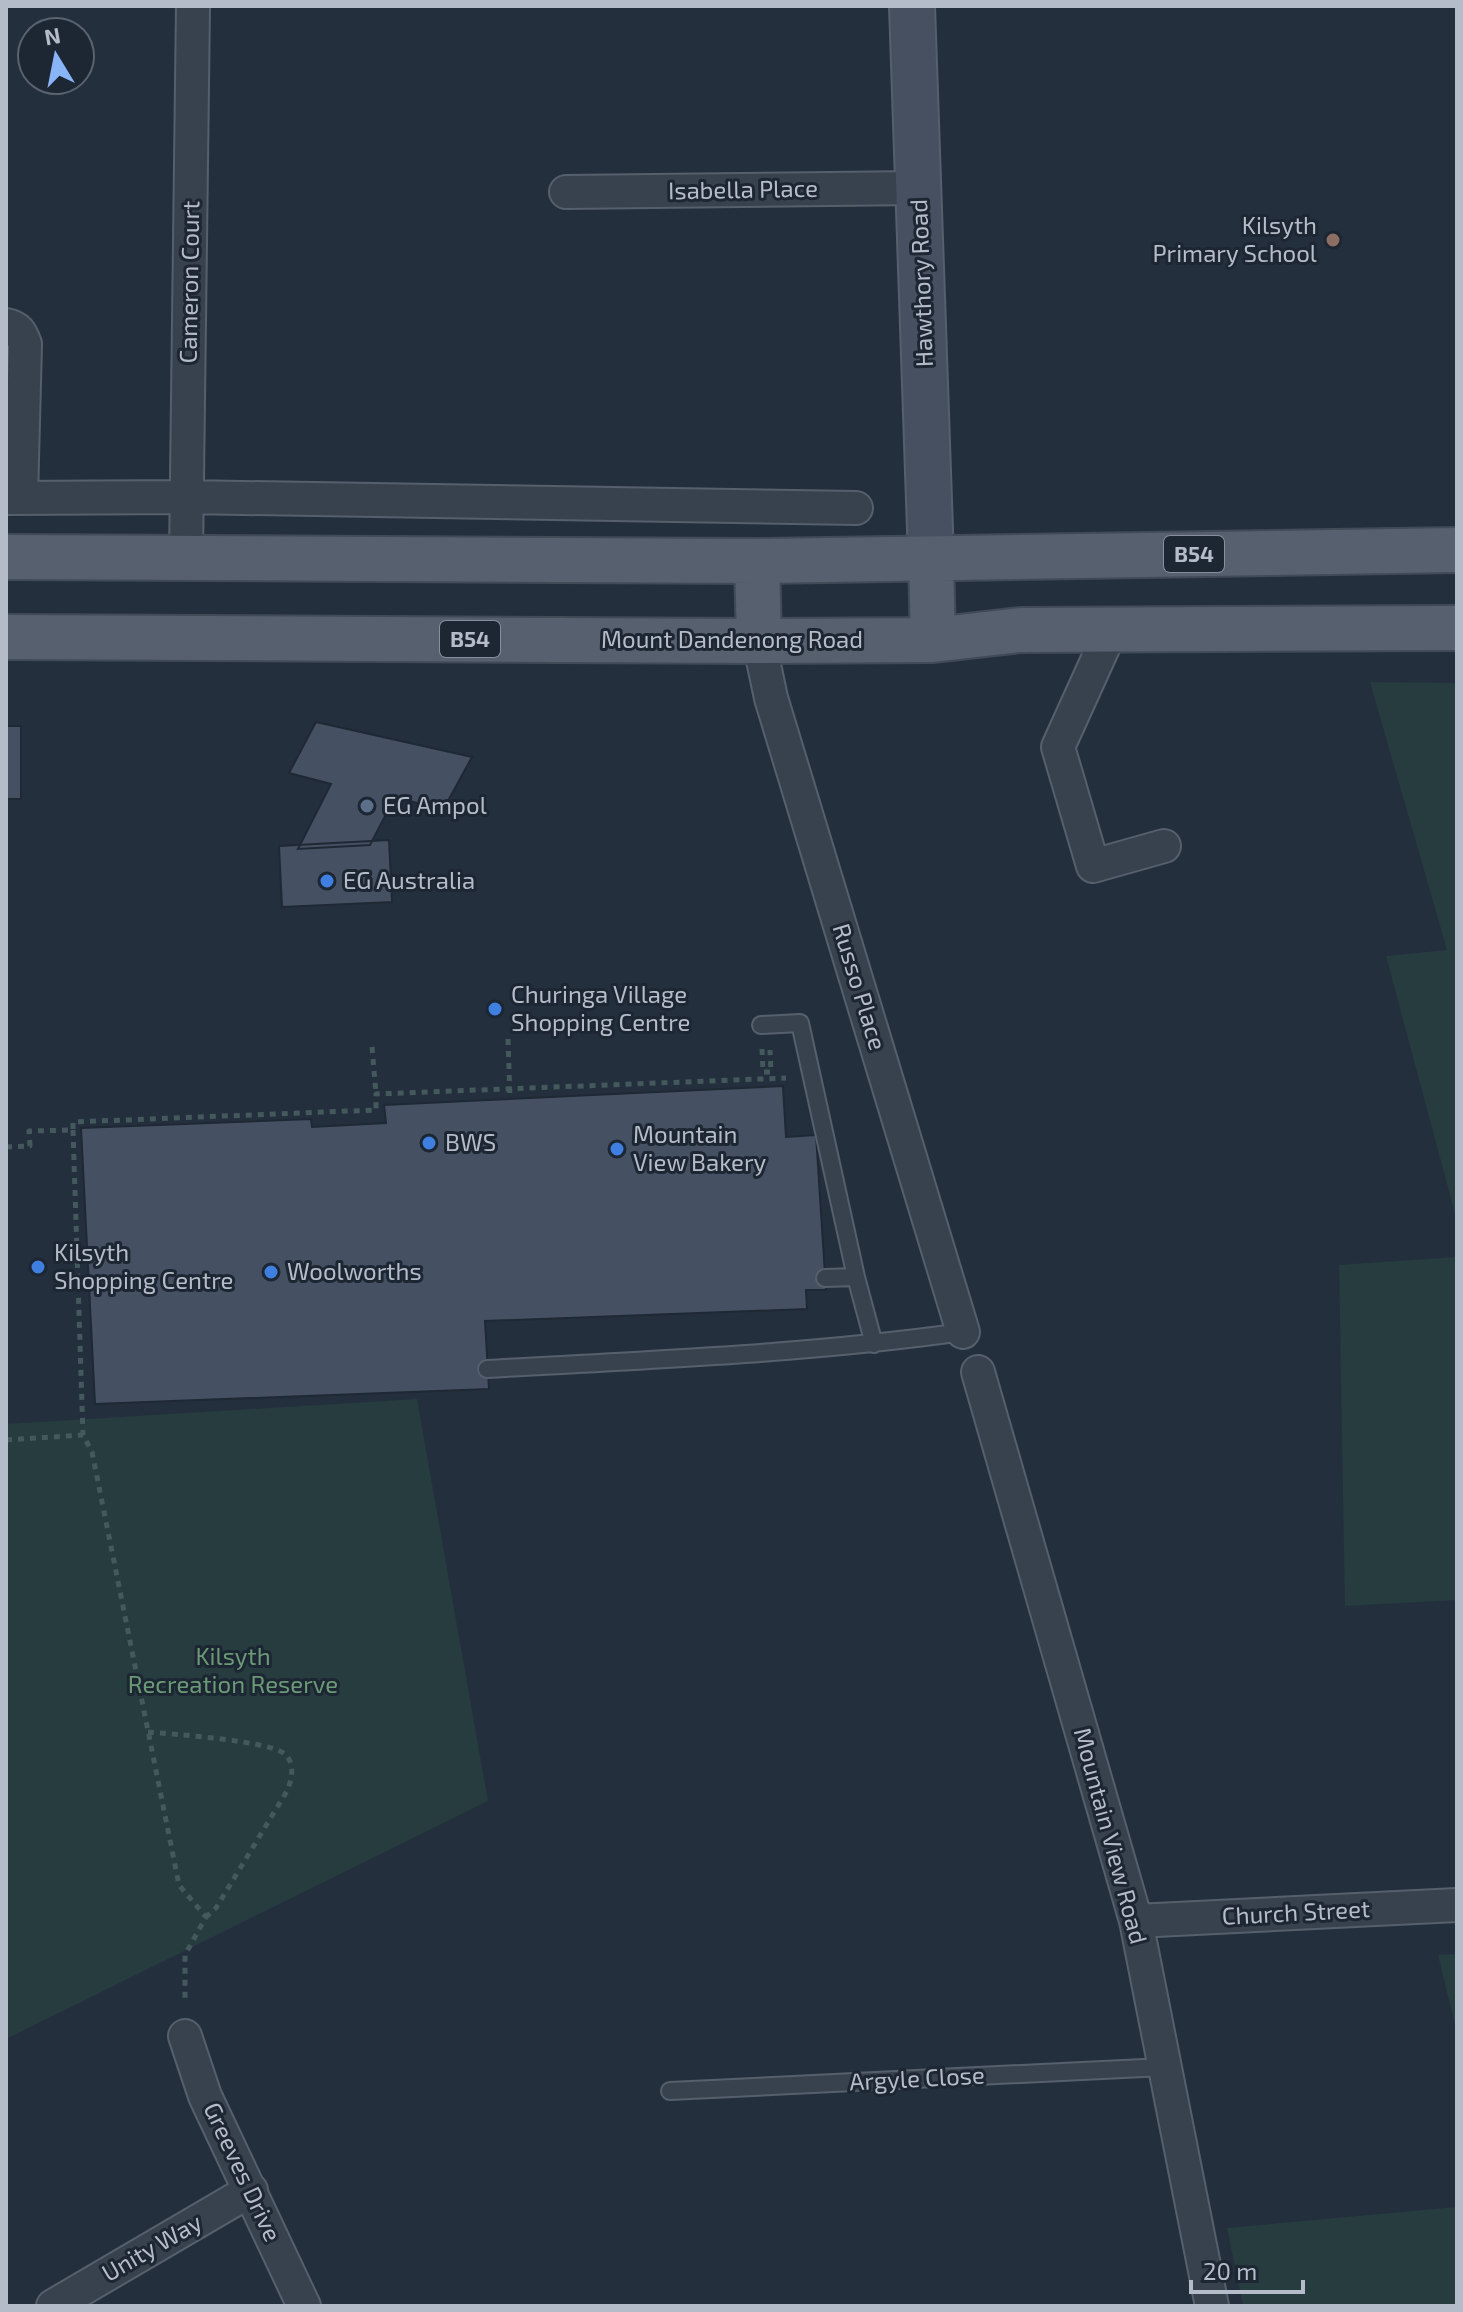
<svg xmlns="http://www.w3.org/2000/svg" width="1463" height="2312" font-family="'Exo 2',sans-serif">
	<rect width="100%" height="100%" fill="#242f3e"/>
	<!-- green -->
	<path fill="#263c3f" d="M1370,682L1457,683V1221L1386,956L1447,950Z
		M1457,1257V1600L1345,1606L1339,1265Z
		M417,1399L488,1801L6,2039V1424Z
		M1457,1954V2033L1438,1955Z
		M1457,2207V2306H1243L1227,2228Z"/>
	<!-- building -->
	<path fill="#455162" stroke="#1f2835" stroke-width="2" d="M316,722L472,757L443,810L395,797L370,845L298,849L331,784L289,773Z
		M6,726H21V799H6Z
		M389,840L392,902L282,907L279,846Z
		M783,1086L786,1137L816,1135L826,1290H806L807,1309L485,1321L489,1389L95,1404L81,1128L311,1119L312,1127L386,1123L384,1105Z"/>
	<g fill="none" stroke-linecap="round" stroke-linejoin="round">
		<!-- lane casing -->
		<g stroke="#565f6c" stroke-width="20">
			<path id="lane" d="M761,1025L800,1023L856,1277L874,1344
				M825,1278L856,1277
				M487,1369C646,1360 805,1354 963,1332
				M670,2091L1164,2067"/>
		</g>
		<!-- street casing -->
		<g stroke="#565f6c" stroke-width="36">
			<path id="street" d="M566,192L919,188
				M6,325C18,327 21,333 25,344L21,498
				M6,498L187,497L856,508
				M186,557L193,6
				M1111,630L1058,747L1093,866L1164,846
				M759,641L771,698L963,1332
				M978,1372L1136,1921L1212,2306
				M1136,1921L1457,1905
				M185,2036L205,2096L304,2306
				M53,2306L251,2190"/>
		</g>
		<!-- secondary casing -->
		<g stroke="#565f6c" stroke-width="48">
			<path id="secondary" d="M912,6L931,559"/>
		</g>
		<!-- primary casing -->
		<g stroke="#414a57" stroke-width="48">
			<path id="primary" d="M6,557L757,561L1457,550
				M931,559L933,640
				M757,561L759,641
				M6,637L759,641L933,640L1020,630L1457,628"/>
		</g>
		<!-- path -->
		<path stroke="#44595c" stroke-width="5" stroke-dasharray="6 6" stroke-linecap="butt" d="M508,1039L510,1098
			M372,1047L376,1094
			M762,1049L763,1072H771L770,1050
			M73,1130L83,1435L92,1452L179,1885L206,1917L185,1955V2003
			M6,1147L30,1146L29,1131L73,1130V1122L376,1110V1094L786,1078
			M6,1440L83,1435
			M148,1732C171,1734 274,1741 286,1755C295,1765 292,1779 287,1791L216,1908L206,1917"/>
		<!-- lane -->
		<use href="#lane" stroke="#38414e" stroke-width="16"/>
		<!-- street -->
		<use href="#street" stroke="#38414e" stroke-width="32"/>
		<!-- secondary -->
		<use href="#secondary" stroke="#465061" stroke-width="44"/>
		<!-- primary -->
		<use href="#primary" stroke="#56606e" stroke-width="44"/>
	</g>
	<!-- markers -->
	<circle fill="#8d6e63" stroke="#1d2633" stroke-width="3" cx="1333" cy="240" r="8"/>
	<circle fill="#5c6f8a" stroke="#1d2633" stroke-width="3" cx="367" cy="806" r="8"/>
	<g fill="#3f7fe0" stroke="#1d2633" stroke-width="3">
		<circle cx="327" cy="881" r="8"/>
		<circle cx="495" cy="1009" r="8"/>
		<circle cx="429" cy="1143" r="8"/>
		<circle cx="617" cy="1149" r="8"/>
		<circle cx="38" cy="1267" r="8"/>
		<circle cx="271" cy="1272" r="8"/>
	</g>
	<g text-anchor="middle" stroke-width="6" stroke-linejoin="round" paint-order="stroke">
		<!-- shield labels -->
		<g fill="#1d2633" stroke="#878f9c" stroke-width="2">
			<rect x="1164" y="536" width="60" height="36" rx="6"/>
			<rect x="440" y="621" width="60" height="36" rx="6"/>
		</g>
		<g font-size="22" font-weight="bold" fill="#b4bcc9">
			<text x="1194" y="562">B54</text>
			<text x="470" y="647">B54</text>
		</g>
		<!-- street labels -->
		<g font-size="24" fill="#b4bcc9" stroke="#1d2633">
			<text transform="translate(743 190) rotate(-1)" y="8">Isabella Place</text>
			<text transform="translate(190 282) rotate(-89)" y="8">Cameron Court</text>
			<text transform="translate(922 283) rotate(-92)" y="8">Hawthory Road</text>
			<text x="732" y="648">Mount Dandenong Road</text>
			<text transform="translate(859 987) rotate(73)" y="8">Russo Place</text>
			<text transform="translate(1110 1836) rotate(75)" y="8">Mountain View Road</text>
			<text transform="translate(1296 1913) rotate(-3)" y="8">Church Street</text>
			<text transform="translate(917 2079) rotate(-3)" y="8">Argyle Close</text>
			<text transform="translate(242 2172) rotate(65)" y="8">Greeves Drive</text>
			<text transform="translate(152 2248) rotate(-30)" y="8">Unity Way</text>
		</g>
		<!-- poi labels -->
		<g font-size="24" fill="#b4bcc9" stroke="#1d2633" text-anchor="start">
			<text x="1317" y="234" text-anchor="end">Kilsyth<tspan x="1317" dy="28">Primary School</tspan></text>
			<text x="383" y="814">EG Ampol</text>
			<text x="343" y="889">EG Australia</text>
			<text x="511" y="1003">Churinga Village<tspan x="511" dy="28">Shopping Centre</tspan></text>
			<text x="633" y="1143">Mountain<tspan x="633" dy="28">View Bakery</tspan></text>
			<text x="445" y="1151">BWS</text>
			<text x="54" y="1261">Kilsyth<tspan x="54" dy="28">Shopping Centre</tspan></text>
			<text x="287" y="1280">Woolworths</text>
		</g>
		<!-- park labels -->
		<g font-size="24" fill="#6b9a76" stroke="#1d2633">
			<text x="233" y="1665">Kilsyth<tspan x="233" dy="28">Recreation Reserve</tspan></text>
		</g>
	</g>
	<!-- border -->
	<rect width="1463" height="2312" fill="none" stroke="#b4bcc9" stroke-width="16"/>
	<!-- north arrow -->
	<g transform="translate(56 56) rotate(350)"><circle r="38" fill="#1d2633" stroke="#59626f" stroke-width="2"/>
	<path d="M0-6L14 30L0 20L-14 30Z" fill="#8ab4f8"/>
	<text y="-12" font-size="22" font-weight="bold" text-anchor="middle" fill="#b4bcc9">N</text>
	</g>
	<!-- scale -->
	<path d="M1191 2280v12h112v-12" fill="none" stroke="#b4bcc9" stroke-width="4"/>
	<text x="1203" y="2280" font-size="24" fill="#b4bcc9" stroke="#1d2633" stroke-width="6" paint-order="stroke">20 m</text>
</svg>
